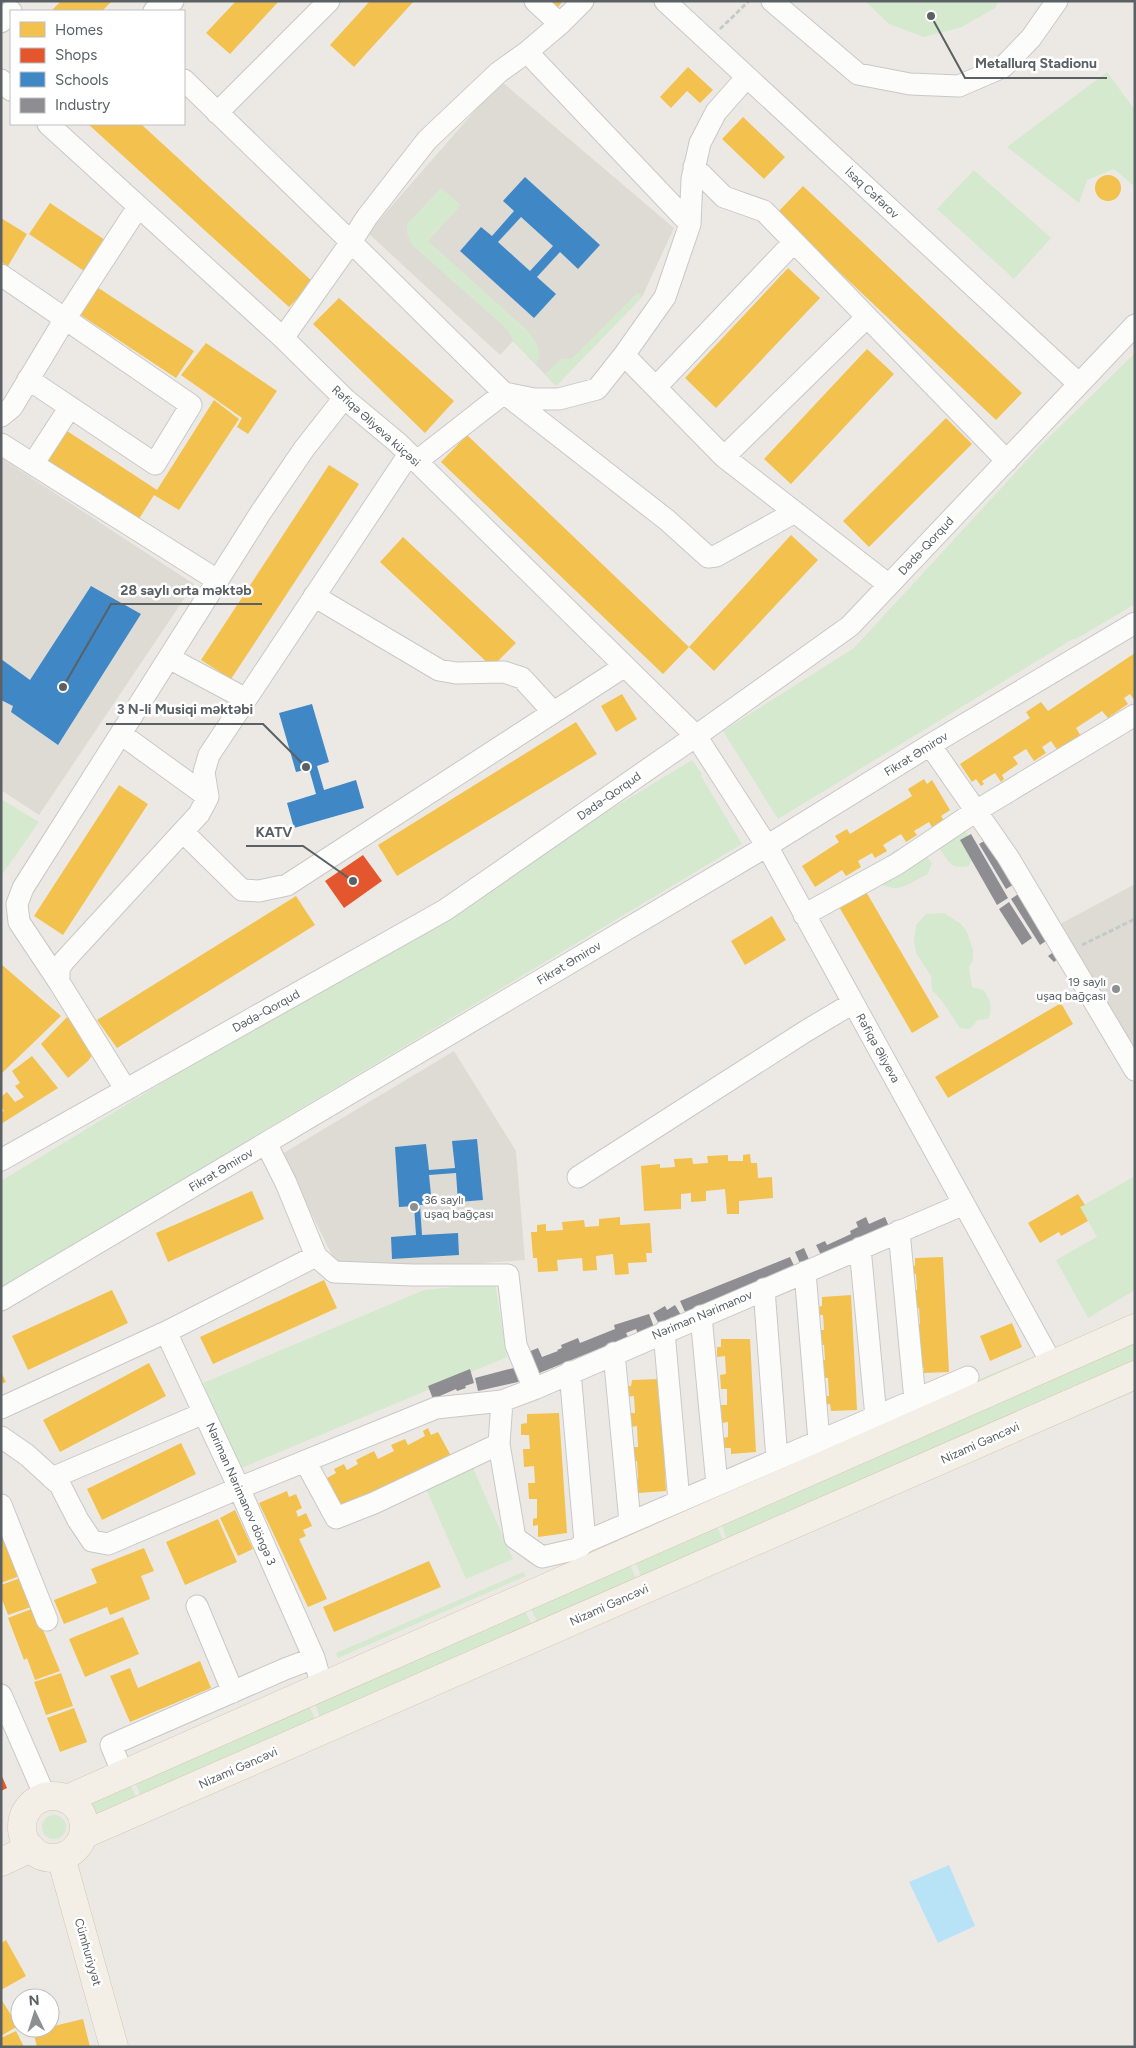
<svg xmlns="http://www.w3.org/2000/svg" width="1136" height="2048" font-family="Figtree,sans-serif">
	<rect width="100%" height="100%" fill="#ece9e5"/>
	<!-- education -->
	<path fill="#dedbd5" d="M501,81L674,228L642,297L556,386L513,341L500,355L368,233Z
		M1,458L194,584L39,815L1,790Z
		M1135,884V1053L1060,924Z
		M454,1051L516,1151L525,1260L415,1268L335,1261L282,1154Z"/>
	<!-- green -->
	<path fill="#d4e9ce" d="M865,1H999L995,8L962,27L924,37L889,24Z
		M1107,72L1135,110V187L1114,169L1087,180L1079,203L1007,147Z
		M974,170L1051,238L1014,279L937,209Z
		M441,188L461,205L428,241L527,330C535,341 544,351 536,364L513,341L508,330L412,245L407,233V224Z
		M638,292L642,297L556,386L545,374L561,359L572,358Z
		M1135,353V604L1076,639H1073L778,819L723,731L854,648L1040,446Z
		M692,760L702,774L701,776L742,844L1,1288V1181Z
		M1,799L39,822L1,876Z
		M959,827L967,833L973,857L969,866C950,870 949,861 939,848Z
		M907,846L926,856L932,863L928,874C912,881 897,896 881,883L876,865L895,850Z
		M944,913L961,924L967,932L973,950V961L969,967L972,987L983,990C991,1000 993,1007 988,1019L978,1020L970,1029L960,1028L942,1001L932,990L931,976L916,953L914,941L916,925L926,914Z
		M1135,1176V1290L1088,1318L1056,1260L1097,1237L1080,1207Z
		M495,1283L507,1357L239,1469L203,1383L424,1290Z
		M1135,1341V1367L729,1546L720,1520Z
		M1035,1356L1037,1360L933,1404L931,1399Z
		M473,1468L513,1559L466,1579L426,1489Z
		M715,1523L726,1546L643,1581L634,1559Z
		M629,1562L638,1584L540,1628L529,1604Z
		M523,1572L526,1576L338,1658L336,1653Z
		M523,1607L535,1631L321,1721L313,1698Z
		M307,1701L317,1723L141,1798L133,1776Z
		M128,1778L137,1800L92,1817L86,1811L83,1805Z
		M42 1827a12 12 0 1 1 24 0a12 12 0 1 1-24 0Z"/>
	<!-- water -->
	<path fill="#b8e3f7" d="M949,1865L975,1926L938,1943L909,1882Z"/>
	<!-- homes -->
	<path fill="#f2c14e" d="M61,1H112L102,11H51Z
		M236,1H279L230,54L206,33Z
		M370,1H414L354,67L330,45Z
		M552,1H563L558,7Z
		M688,67L713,90L700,103L687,91L671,108L660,97Z
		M743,117L785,157L764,179L722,139Z
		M88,124H141L313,282L289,307Z
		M1095 188a13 13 0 1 1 26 0a13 13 0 1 1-26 0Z
		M803,186L1022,393L996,420L777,213Z
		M50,203L105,240L84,271L29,234Z
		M1,218L27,234L8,266L1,262Z
		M788,268L820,298L716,408L685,378Z
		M94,285L194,351L176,378L76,312Z
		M339,298L454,401L425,433L313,324Z
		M206,343L277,391L248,434L237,427L242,418L181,375Z
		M867,349L894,374L791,484L764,459Z
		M214,400L239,419L179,510L154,495L137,522L40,458L61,427L157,490Z
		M946,418L972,444L869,547L843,521Z
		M467,435L689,647L663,674L441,462Z
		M329,465L359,484L231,679L201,660Z
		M791,535L818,560L714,671L689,647Z
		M403,537L516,643L492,667L380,562Z
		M1135,653V701L1130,694L1124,698L1128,704L1108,718L1102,711L1076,728L1082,738L1060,754L1051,741L1042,747L1046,753L1034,761L1026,749L1013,757L1018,764L1002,775L1004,779L1001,782L995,773L982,781L984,784L981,786L976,779L972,782L960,764L1030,718L1026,712L1041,702L1048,711Z
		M622,694L637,719L616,732L601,706Z
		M576,722L597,754L397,876L378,845Z
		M924,779L927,784L932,780L950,810L941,816L945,822L933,829L929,822L914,831L917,835L906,842L901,834L883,845L887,851L875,858L872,853L858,861L861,867L846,876L842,870L815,887L802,866L839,842L835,836L847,829L850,834L912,796L908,789Z
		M119,785L148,804L63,935L34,916Z
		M865,890L939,1017L912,1033L838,905Z
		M296,896L315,925L117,1048L97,1020Z
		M772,916L786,940L745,965L731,941Z
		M1,964L61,1016L1,1074Z
		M1061,1003L1073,1024L948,1098L935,1077Z
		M67,1017L96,1050L88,1061L68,1078L41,1044Z
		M32,1056L58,1088L1,1124V1112L4,1111L1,1106V1097L7,1092L15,1102L24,1097L15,1086L20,1083L12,1071Z
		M750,1154L751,1163H757L758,1178L772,1177L773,1198L739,1201V1214H727L725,1189L706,1191V1201L691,1202V1193L681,1194V1209L644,1211L641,1166L660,1164V1168L675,1167L674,1159L692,1158L693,1164L708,1163L707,1156L728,1155V1161H743V1155Z
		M252,1191L264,1219L168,1262L156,1233Z
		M1078,1194L1085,1205L1080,1207L1088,1221L1061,1236L1059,1232L1040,1243L1028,1223Z
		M620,1217V1225L650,1223L652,1253H646L647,1262L628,1263L629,1274L615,1275L613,1254L596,1256L597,1270L583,1271L582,1258L557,1260L558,1271L538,1272L537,1258H533L531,1232H537V1225L546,1224V1231L563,1230L562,1222L584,1220L585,1227L599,1226V1219Z
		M943,1257L949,1372L924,1373V1368H917L916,1357H922L920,1340L914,1324H920L919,1308H912L911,1290H917L916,1274L910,1275V1266H915V1258Z
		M324,1280L337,1308L213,1364L200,1337Z
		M112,1290L128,1323L28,1370L12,1336Z
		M851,1295L857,1410L831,1411L830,1404L825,1405V1396H829L828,1378H820L819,1360H825L824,1345H820L819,1330H824L823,1315H817V1307L822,1306V1297Z
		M1012,1323L1022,1347L990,1361L980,1336Z
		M721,1339H750L756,1452L731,1454V1448H723L722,1438L728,1437V1422L722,1423L721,1405H727V1389H721L720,1375L726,1374L725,1356L717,1357V1347H721Z
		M149,1363L166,1396L60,1452L43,1420Z
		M1,1372L6,1382L1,1384Z
		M660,1379L666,1491L638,1493V1487H632V1479H638L637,1461L631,1462V1447H638L637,1426L630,1427L629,1413H635L634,1396L625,1397V1386H631L632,1380Z
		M559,1413L567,1533L538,1537V1525L533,1526V1519L537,1518V1499H529L528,1483H535L534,1466L524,1467L523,1449H530L529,1435H521V1424L527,1423V1414Z
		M428,1428L431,1435L438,1432L451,1456L341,1506L327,1478L336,1473L334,1469L344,1464L347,1470L358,1464L356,1460L374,1451L378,1459L394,1451L391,1445L405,1439L408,1445L425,1436L423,1431Z
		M181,1443L196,1474L102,1520L87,1489Z
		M287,1491L289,1497L296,1494L302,1508L296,1511L298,1517L306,1513L312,1526L303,1530L306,1536L299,1539L327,1599L308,1607L259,1503Z
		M235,1510L253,1549L238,1556L220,1518Z
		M218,1519L237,1562L185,1585L166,1542Z
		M1,1521L22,1575L1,1583Z
		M144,1548L154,1571L141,1576L150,1599L110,1615L107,1607L64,1624L54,1600L97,1583L91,1569Z
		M429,1561L441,1587L334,1632L323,1607Z
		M23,1577L34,1606L8,1615L1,1597V1585Z
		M34,1608L60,1671L35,1680L27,1658L24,1660L8,1618Z
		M123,1617L139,1654L85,1677L69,1639Z
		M200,1661L211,1688L130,1722L110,1676L130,1668L138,1688Z
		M61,1673L73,1706L46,1715L34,1682Z
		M74,1708L87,1742L60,1752L47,1718Z
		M6,1940L26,1976L1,1990V1943Z
		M1,1999L18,2026L1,2036Z
		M83,2019L90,2047H37L33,2031Z
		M16,2031L24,2047H1V2038Z"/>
	<!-- shops -->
	<path fill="#e4572e" d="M363,855L382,881L344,908L325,881Z
		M1,1774L7,1788L1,1791Z"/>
	<!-- schools -->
	<path fill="#3f88c5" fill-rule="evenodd" d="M525,177L600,245L578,269L560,252L537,277L556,294L534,318L460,251L481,227L492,236L514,211L503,201ZM521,217L553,246L530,271L498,242Z
		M91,586L141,614L58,745L11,712L13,706L1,700V659L30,680Z
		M312,704L329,762L317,766L324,790L356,780L364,808L294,828L287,803L316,794L309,769L296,772L279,713Z
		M477,1139L483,1200L458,1202L456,1173L429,1175L432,1205H420L422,1235L458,1233L459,1255L392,1259L391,1237L416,1235L414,1206L399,1207L395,1147L426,1144L429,1170L455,1168L452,1141Z"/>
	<!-- industry -->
	<path fill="#8d8d92" d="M971,834L1008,898L997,905L960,840Z
		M991,837L1018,882L1006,889L979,844Z
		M1023,891L1052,937L1040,945L1011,899Z
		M1009,902L1032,938L1022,945L999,909Z
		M1059,948L1064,954L1054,962L1048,956Z
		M866,1217L869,1224L885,1217L891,1231L823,1259L816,1245L825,1241L827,1245L851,1234L850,1231L858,1227L856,1222Z
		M804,1248L811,1264L802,1268L795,1252Z
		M790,1257L796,1270L685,1312L680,1301Z
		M675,1305L681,1315L674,1320L672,1317L659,1324L653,1313L665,1306L667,1310Z
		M649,1314L654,1327L638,1334L636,1329L626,1333L628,1337L532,1376L528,1352L538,1348L542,1357L558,1351L557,1350L562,1348L561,1345L578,1338L580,1343L615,1329L614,1325Z
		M521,1366L526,1378L518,1382L478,1391L475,1378Z
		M470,1369L474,1383L465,1386L466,1388L457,1391L456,1389L433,1399L428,1386Z"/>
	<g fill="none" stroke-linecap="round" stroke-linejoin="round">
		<!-- minor casing -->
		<g stroke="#c8c8c8" stroke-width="23">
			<path id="minor" d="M535,1L560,24
				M665,1L1079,384
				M772,1L858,74L910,84L959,86L1003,67L1031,38L1057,1
				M154,11L173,1
				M1,22L11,11
				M527,52L690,224
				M1,80L11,90
				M184,80L351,242L504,393L667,520L708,557L716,556L795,512
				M217,113L329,1
				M48,124L283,338L344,398L398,443L696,736L767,846L1052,1364
				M694,167L724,197L764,211L1007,461
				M1,275L191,405L155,464L28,379
				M283,338L351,242L367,217L427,140L499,72L527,52L560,24L583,1
				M624,355L724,457L889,585
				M656,387L794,242
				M1,416L12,407L65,319L138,207
				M1,444L217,580
				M724,457L867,317
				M417,461L504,393L534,399H559L597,389L624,355L665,297L690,224L692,179L700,143L716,112L746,78
				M33,464L70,407
				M314,596L439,670L456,673L504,672L522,678L553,712
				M169,658L246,699
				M121,734L208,797
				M930,745L1008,857L1135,1070
				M183,832L242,890L259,891L287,885L625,666
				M804,915L897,864L976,811L1135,715
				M59,982L19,922L17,904L23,888L261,512L304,449L344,398
				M126,1090L59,982V969L64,961L199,814L208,797L204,772L209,755L409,454
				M1,1160L445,910L696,736L850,626L1135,325
				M578,1177L806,1031L853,1003
				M899,1231L915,1400
				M860,1248L876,1417
				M316,1256L334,1272L413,1275H508L516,1345L534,1389
				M805,1272L819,1441
				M764,1289L777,1459
				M1,1300L767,846L930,745L1135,623
				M701,1316L717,1485
				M166,1332L239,1488L314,1658L322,1686
				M664,1332L679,1501
				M614,1353L630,1522
				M502,1401L499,1444L515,1538L542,1557L577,1549L585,1542L570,1372
				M1,1408L166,1332L316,1256L286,1183L266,1143
				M1,1437L27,1455L60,1485L78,1520L92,1541L108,1544L239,1488L436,1408L502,1401L534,1389L964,1204
				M305,1461L336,1518L374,1503L499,1444
				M52,1478L204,1413
				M1,1505L47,1620
				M585,1542L968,1377
				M197,1606L233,1692
				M1,1695L45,1796
				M123,1774L111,1745L285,1669L314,1658"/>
		</g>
		<!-- major casing -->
		<g stroke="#d6c7b1" stroke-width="29">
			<path id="major" d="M22 1827a31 31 0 1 1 62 0a31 31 0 1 1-62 0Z
				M67,1799L1135,1328
				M83,1835L1135,1375
				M61,1857L114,2047
				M1,1862L31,1848"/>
		</g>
		<!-- path -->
		<path stroke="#c4cbc7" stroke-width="3" stroke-dasharray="5 2.5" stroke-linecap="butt" d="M720,29L749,1
			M1082,945L1135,919"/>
		<!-- minor -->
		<use href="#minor" stroke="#fcfcfb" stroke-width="21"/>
		<!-- major -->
		<use href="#major" stroke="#f3efe7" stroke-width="28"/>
	</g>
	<!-- markers -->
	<g fill="#8d9091" stroke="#fff" stroke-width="2">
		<circle cx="1116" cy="989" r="5"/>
		<circle cx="414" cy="1207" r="5"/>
	</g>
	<g text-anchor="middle" stroke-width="5" stroke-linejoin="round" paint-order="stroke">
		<!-- street labels -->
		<g font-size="12" fill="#5a6064" stroke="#fff">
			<text transform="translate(872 193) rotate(43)" y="4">İsaq Cəfərov</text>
			<text transform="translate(376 426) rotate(42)" y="4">Rəfiqə Əliyeva küçəsi</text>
			<text transform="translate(926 546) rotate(-47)" y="4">Dədə-Qorqud</text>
			<text transform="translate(916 754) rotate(-32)" y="4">Fikrət Əmirov</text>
			<text transform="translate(609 796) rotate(-35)" y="4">Dədə-Qorqud</text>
			<text transform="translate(569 963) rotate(-31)" y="4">Fikrət Əmirov</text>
			<text transform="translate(266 1011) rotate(-29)" y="4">Dədə-Qorqud</text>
			<text transform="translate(878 1048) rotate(61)" y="4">Rəfiqə Əliyeva</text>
			<text transform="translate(221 1170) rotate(-31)" y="4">Fikrət Əmirov</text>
			<text transform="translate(702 1315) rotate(-23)" y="4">Nəriman Nərimanov</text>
			<text transform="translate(980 1443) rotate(-24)" y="4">Nizami Gəncəvi</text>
			<text transform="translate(241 1494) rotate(66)" y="4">Nəriman Nərimanov döngə 3</text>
			<text transform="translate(609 1605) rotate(-24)" y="4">Nizami Gəncəvi</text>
			<text transform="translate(238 1768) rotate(-24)" y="4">Nizami Gəncəvi</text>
			<text transform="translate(88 1952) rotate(74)" y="4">Cümhuriyyət</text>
		</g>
		<!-- poi labels -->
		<g font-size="12" fill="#5a6064" stroke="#fff" text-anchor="end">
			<text x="1106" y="986">19 saylı<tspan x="1106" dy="14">uşaq bağçası</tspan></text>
			<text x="424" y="1204" text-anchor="start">36 saylı<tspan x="424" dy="14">uşaq bağçası</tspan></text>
		</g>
	</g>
	<!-- callouts -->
	<path fill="none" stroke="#5a6064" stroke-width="2" d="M931 16L965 78H1107M63 687L111 604H262M306 767L263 724H106M353 881L303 846H246"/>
	<g fill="#5a6064" stroke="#fff" stroke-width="2">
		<circle cx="931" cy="16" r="5"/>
		<circle cx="63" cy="687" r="5"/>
		<circle cx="306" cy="767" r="5"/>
		<circle cx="353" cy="881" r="5"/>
	</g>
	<g font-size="14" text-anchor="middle" font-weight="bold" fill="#5a6064" stroke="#fff" stroke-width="5" stroke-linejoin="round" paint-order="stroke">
		<text x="1036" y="68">Metallurq Stadionu</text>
		<text x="186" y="595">28 saylı orta məktəb</text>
		<text x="185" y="714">3 N-li Musiqi məktəbi</text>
		<text x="274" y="837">KATV</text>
	</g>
	<!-- border -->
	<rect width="1136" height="2048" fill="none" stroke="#5a6064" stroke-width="5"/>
	<!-- legend -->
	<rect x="10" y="10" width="175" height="115" fill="#ffffff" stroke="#bdbfc1"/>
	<rect x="20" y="22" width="25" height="15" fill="#f2c14e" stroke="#bdbfc1"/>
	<text x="55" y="35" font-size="15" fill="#5a6064">Homes</text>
	<rect x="20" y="48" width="25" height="15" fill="#e4572e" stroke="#bdbfc1"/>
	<text x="55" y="60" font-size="15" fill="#5a6064">Shops</text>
	<rect x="20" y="72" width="25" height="15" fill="#3f88c5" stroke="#bdbfc1"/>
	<text x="55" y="85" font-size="15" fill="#5a6064">Schools</text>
	<rect x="20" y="98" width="25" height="15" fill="#8d8d92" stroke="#bdbfc1"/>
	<text x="55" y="110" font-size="15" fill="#5a6064">Industry</text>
	<!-- north arrow -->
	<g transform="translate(35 2013) rotate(356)"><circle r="24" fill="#ffffff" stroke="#bdbfc1"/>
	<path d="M0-4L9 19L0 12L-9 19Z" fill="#8d9091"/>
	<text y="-8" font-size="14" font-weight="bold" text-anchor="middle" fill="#5a6064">N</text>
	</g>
</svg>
